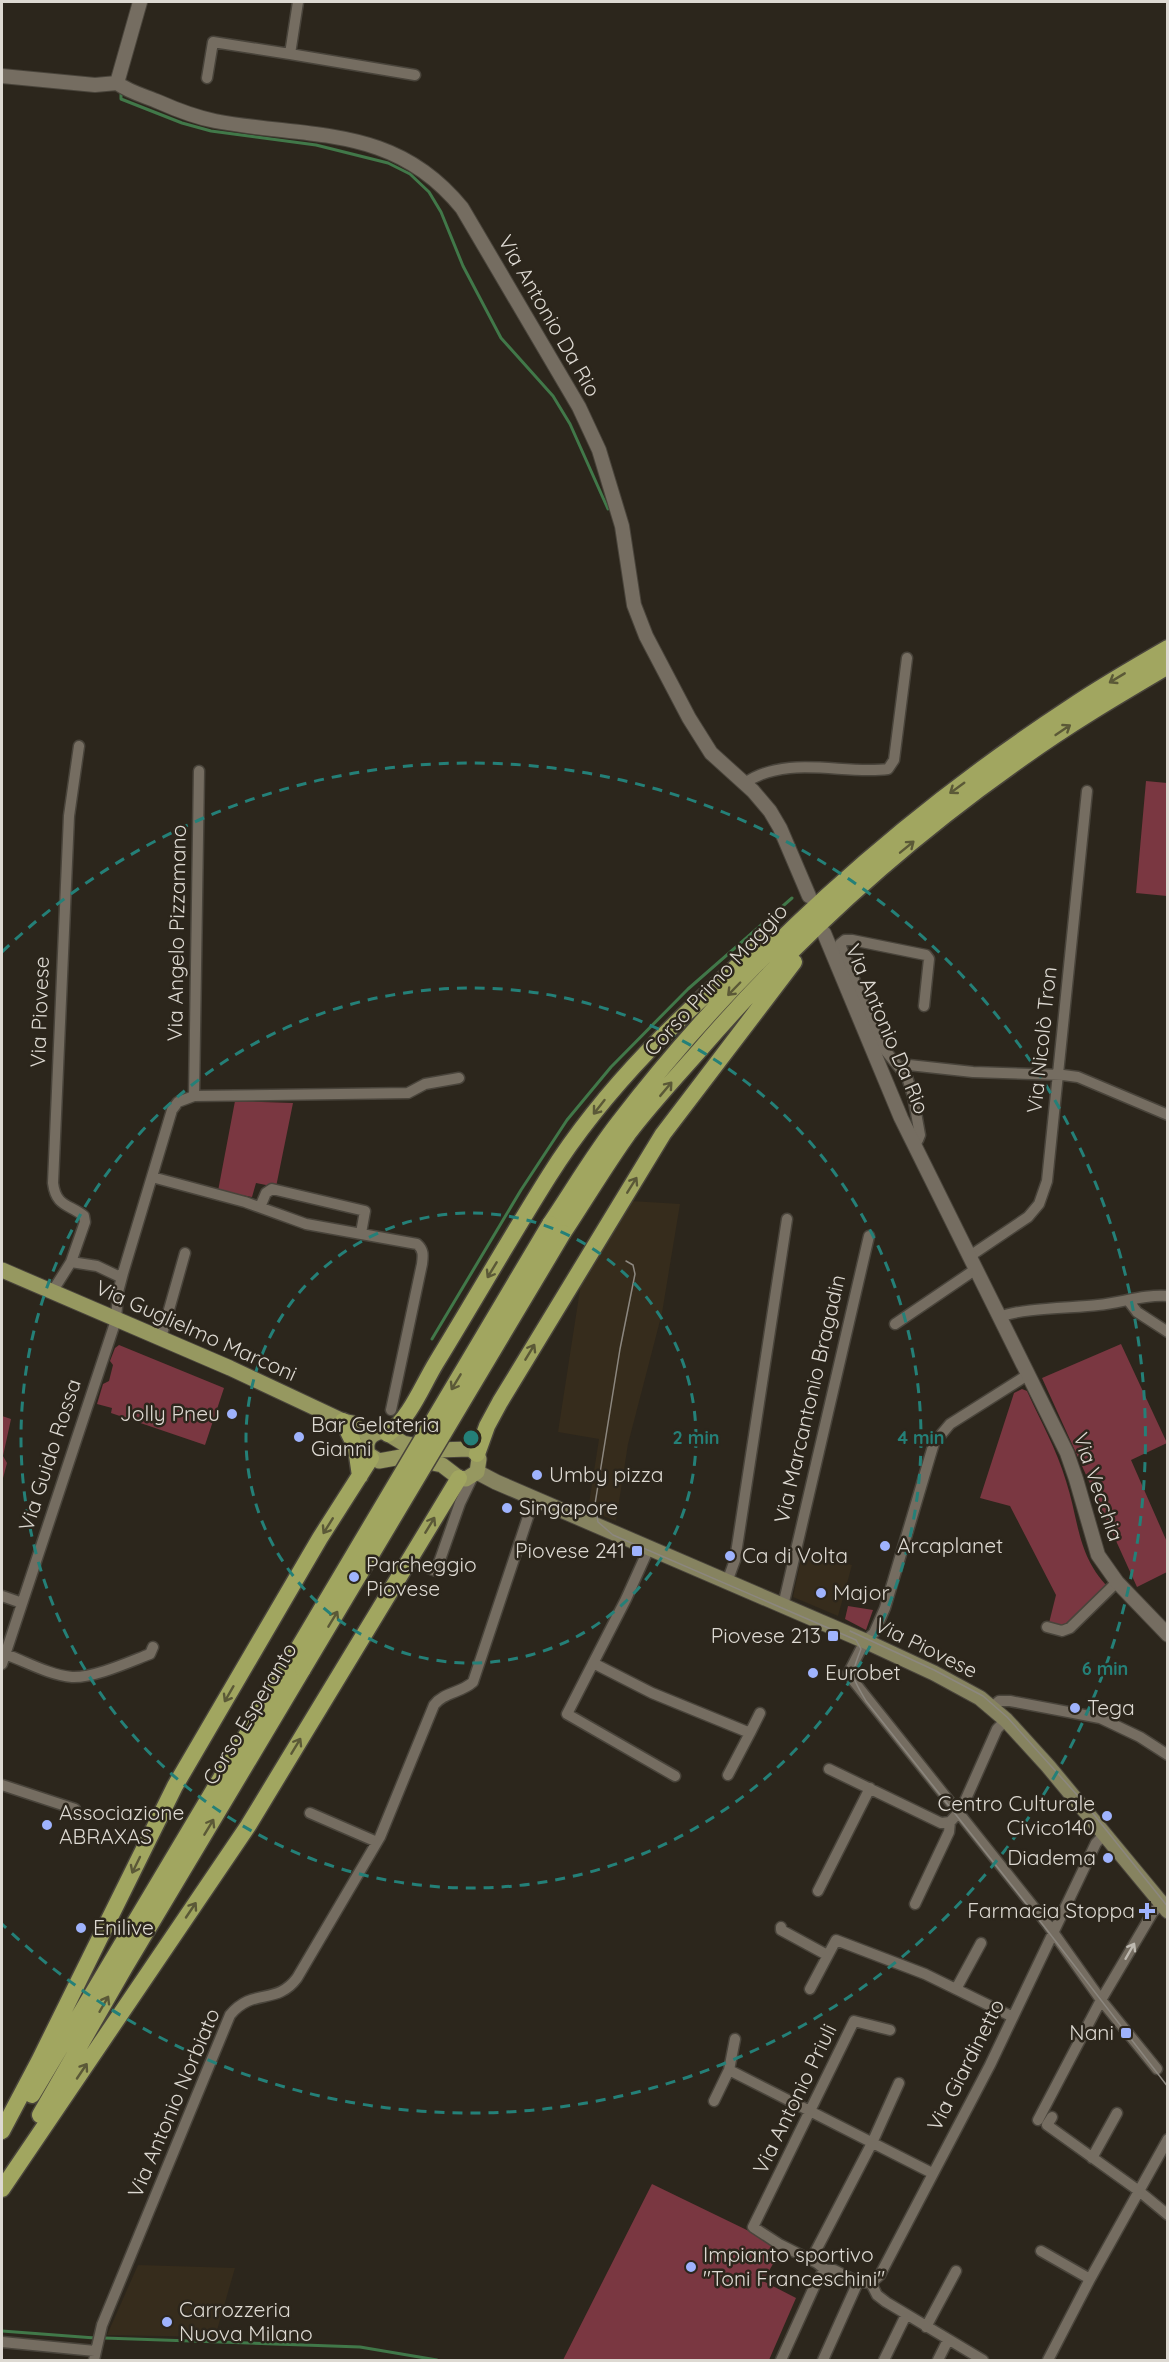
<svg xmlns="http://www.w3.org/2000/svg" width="1169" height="2362" font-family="Quicksand,sans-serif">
	<rect width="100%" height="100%" fill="#2c261c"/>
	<!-- built -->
	<path fill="#362c1c" d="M631,1201L680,1204L662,1313L628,1444L616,1521L588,1510L599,1439L558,1432L581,1283Z
		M802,1554L852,1565L838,1616L793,1597Z
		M138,2265L235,2268L215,2337L107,2335Z"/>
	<!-- green -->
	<path fill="#7a3741" d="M1146,781L1167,783V896L1136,893Z
		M235,1101L293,1103L276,1187L256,1183L252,1197L218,1191Z
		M1121,1344L1167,1443L1131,1460L1167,1542V1572L1137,1587L1042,1378Z
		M119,1345L224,1388L205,1445L111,1413L112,1408L97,1404L103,1384L109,1381L113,1365L110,1361L115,1348Z
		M1022,1389L1027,1391C1040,1420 1057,1450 1066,1481C1079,1521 1077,1555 1108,1587L1068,1626L1060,1628L1049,1623L1056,1595L1010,1506L980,1498L1014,1393Z
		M2,1416L11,1419L3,1456L7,1463L2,1482Z
		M848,1606L873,1610L866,1630L845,1619Z
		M652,2184L753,2233L780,2252L763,2281L796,2298L769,2360H563Z"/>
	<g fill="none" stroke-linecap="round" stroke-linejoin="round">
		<!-- stream -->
		<path stroke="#417849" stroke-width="3" d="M121,93V99L182,123L211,131L316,145L388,163L410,174L429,192L441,212L463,266L501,338L553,396L570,424L608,509
			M432,1339L521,1190L567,1120L611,1067L688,989L792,898
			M2,2331L95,2338
			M104,2338L360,2347L437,2360"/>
		<!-- minor casing -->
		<g stroke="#49443b" stroke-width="13">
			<path id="minor" d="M298,2L290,54L415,75
				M207,78L213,42L290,54
				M745,783C787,754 843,775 888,769L894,760L907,658
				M902,1068L909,1065L973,1072L1063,1075L1078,1077L1168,1115
				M194,1096L408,1093L425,1084L459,1078
				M913,1142L918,1140L920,1135L913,1096L907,1077L880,1044L840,944L845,940H852L926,955L929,959L924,1006
				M152,1177L245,1202L306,1224L417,1244C424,1250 423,1256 422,1264L391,1410
				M260,1207L266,1193L272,1189L365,1211L361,1233
				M970,1256L1028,1217L1039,1204L1047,1181L1087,791
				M71,1262L97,1266L118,1276L123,1273
				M52,1292L71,1262L85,1222L84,1216C69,1204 56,1207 53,1183L69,816L79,746
				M1128,1300L1137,1312L1168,1332
				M1000,1317C1020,1308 1074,1308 1098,1305C1121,1303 1144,1294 1168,1296
				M895,1324L976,1269
				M161,1338L185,1253
				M1029,1374L950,1424L934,1443L885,1608L874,1633L865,1641L848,1674L1048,1925L1101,2000L1157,2069
				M649,1548L626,1599L567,1714L675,1776
				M428,1568L436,1571L460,1503L473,1476
				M727,1582L735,1560L787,1219
				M2,1596L22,1603
				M783,1606L869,1236
				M1047,1627L1062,1631L1070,1628L1117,1582
				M5,1654C27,1662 49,1675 72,1677C94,1678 129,1662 150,1654L153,1647
				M593,1663L652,1693L750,1733L728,1775
				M2,1664L116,1320L118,1292L123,1273L172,1110L178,1102L194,1096L199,771
				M992,1707L999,1701H1010L1100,1718L1140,1737L1168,1755
				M750,1733L760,1713
				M829,1769L941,1823L950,1822
				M2,1785L75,1809
				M310,1813L377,1842
				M818,1891L870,1788
				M915,1904L949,1832L950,1822L961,1810L997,1729L1006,1720
				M781,1927V1930L827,1955
				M810,1989L836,1940L925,1974L1013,2017
				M956,1989L981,1943
				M729,2070L932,2173
				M714,2101L729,2070L735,2039
				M1052,2117L1047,2125L1139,2191L1168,2215
				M1038,2120L1101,2000L1153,1912L1162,1904
				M1092,2158L1117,2113
				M1041,2251L1090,2279
				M811,2260L872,2143L899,2083
				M871,2283L880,2275L990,2065L1096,1843L1104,1835
				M871,2283L858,2282L834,2270H826L817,2263L779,2244L753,2227L854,2021L890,2030
				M871,2283L877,2295L886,2302L983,2360
				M926,2327L956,2271
				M2,2342L95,2351
				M94,2360L102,2325L230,2015C253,1987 276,2006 297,1978L380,1837L434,1705C444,1692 461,1693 473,1682L534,1499
				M781,2360L815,2285L821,2275L826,2270
				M823,2360L858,2282
				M884,2360L906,2315
				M938,2360L948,2340
				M1048,2360L1090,2279L1168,2139"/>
		</g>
		<!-- tertiary casing -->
		<g stroke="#49443b" stroke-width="16">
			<path id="tertiary" d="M2,76L95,85L117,83
				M117,83C129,92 145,96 159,102C177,110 195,117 215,121C311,139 394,124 462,208L579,407L599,450L622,526L634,605L646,636L689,718L711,753L753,791L770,811L780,828L809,896
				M117,83L140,2
				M824,933L901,1118L1067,1453L1076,1479L1098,1555L1117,1582L1168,1635"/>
		</g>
		<!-- secondary casing -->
		<g stroke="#49443b" stroke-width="17">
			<path id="secondary" d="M477,1472L496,1482L865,1641L934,1673L980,1698L1006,1720L1048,1766L1168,1911"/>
		</g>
		<!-- primary casing -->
		<g stroke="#49443b" stroke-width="17">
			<path id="primary" d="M2,1270L230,1368L343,1421L353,1423L370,1437
				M379,1432H385L403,1443L437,1450L470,1449L477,1454L479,1459L477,1472L466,1479L459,1478L442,1465L409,1458L401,1457L379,1461L368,1454C365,1443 368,1436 379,1432Z"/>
		</g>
		<!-- trunk casing -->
		<g stroke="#49443b" stroke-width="19">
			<path id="trunk" d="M550,1224C573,1190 594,1154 619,1122C743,960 900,819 1071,707C1102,686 1135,667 1168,648
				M563,1233C585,1200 605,1166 628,1134C650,1105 675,1078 699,1051C793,942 900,844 1018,761C1066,726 1117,696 1168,666
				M343,1421L356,1448L360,1476
				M388,1434C411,1416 421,1388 436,1363C474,1301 510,1238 549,1176C606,1085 686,1010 767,940
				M477,1454L487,1426L500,1402L663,1134L794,962
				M32,2095L290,1662
				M40,2115L125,1967L303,1669
				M2,2131L39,2061L175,1786L320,1538L371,1458
				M2,2189L248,1826L459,1478"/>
		</g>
		<!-- minor -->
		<use href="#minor" stroke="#756d61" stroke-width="10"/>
		<!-- tertiary -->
		<use href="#tertiary" stroke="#756d61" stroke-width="14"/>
		<!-- secondary -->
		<use href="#secondary" stroke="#868360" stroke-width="15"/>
		<!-- primary -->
		<use href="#primary" stroke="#969860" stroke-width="15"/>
		<!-- trunk -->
		<use href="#trunk" stroke="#a1a660" stroke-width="16"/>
		<!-- tram -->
		<path stroke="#8c877f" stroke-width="1.5" d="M626,1261L633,1265L635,1274L620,1349L595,1504L598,1522L613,1535L856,1640L861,1649C850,1678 850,1673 866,1701L1047,1930L1168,2087
			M850,1631L934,1670L983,1696L1007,1717L1087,1806L1168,1907"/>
		<!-- trunk-bridge casing -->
		<g stroke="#49443b" stroke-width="19" stroke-linecap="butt">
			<path id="trunk-bridge" d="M290,1662L550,1224
				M303,1669L563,1233"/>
		</g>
		<!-- trunk-bridge -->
		<use href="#trunk-bridge" stroke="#a1a660" stroke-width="16"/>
	</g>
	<!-- one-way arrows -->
	<defs><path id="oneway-shaft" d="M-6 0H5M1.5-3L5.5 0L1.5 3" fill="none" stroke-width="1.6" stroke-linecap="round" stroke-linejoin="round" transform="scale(1.5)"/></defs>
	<g stroke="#5b5937">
		<use href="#oneway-shaft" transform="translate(1117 678) rotate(149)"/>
		<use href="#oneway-shaft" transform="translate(1063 730) rotate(-34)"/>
		<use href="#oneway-shaft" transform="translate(957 788) rotate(144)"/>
		<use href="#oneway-shaft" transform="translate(907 847) rotate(-39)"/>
		<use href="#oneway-shaft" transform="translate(734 989) rotate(134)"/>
		<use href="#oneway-shaft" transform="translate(666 1089) rotate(-50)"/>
		<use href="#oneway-shaft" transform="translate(599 1107) rotate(128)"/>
		<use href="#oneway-shaft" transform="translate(632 1185) rotate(-58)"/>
		<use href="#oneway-shaft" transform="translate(492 1270) rotate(121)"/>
		<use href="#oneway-shaft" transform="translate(530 1352) rotate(-59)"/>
		<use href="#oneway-shaft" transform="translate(456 1382) rotate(121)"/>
		<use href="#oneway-shaft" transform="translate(430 1525) rotate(-59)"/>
		<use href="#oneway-shaft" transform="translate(328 1526) rotate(122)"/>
		<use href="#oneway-shaft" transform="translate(333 1619) rotate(-59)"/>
		<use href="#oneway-shaft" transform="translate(229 1694) rotate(120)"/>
		<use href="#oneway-shaft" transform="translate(296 1746) rotate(-59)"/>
		<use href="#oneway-shaft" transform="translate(209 1827) rotate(-59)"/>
		<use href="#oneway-shaft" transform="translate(136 1865) rotate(116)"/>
		<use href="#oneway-shaft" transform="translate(191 1910) rotate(-56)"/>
		<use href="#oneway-shaft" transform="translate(104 2004) rotate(-60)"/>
		<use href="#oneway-shaft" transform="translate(82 2071) rotate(-56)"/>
	</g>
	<use stroke="#beb9b0" href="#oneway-shaft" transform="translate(1130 1951) rotate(-60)"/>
	<!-- distance rings -->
	<g fill="none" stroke="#248078" stroke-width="3" stroke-dasharray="10 8">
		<circle cx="471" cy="1438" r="225"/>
		<circle cx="471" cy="1438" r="450"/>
		<path d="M2 952A675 675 0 1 1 2 1924"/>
	</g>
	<!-- markers -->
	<g fill="#9fb3fd" stroke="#2c261c" stroke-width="2">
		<circle cx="232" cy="1414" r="6"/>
		<circle cx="299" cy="1437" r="6"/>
		<circle cx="537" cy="1475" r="6"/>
		<circle cx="507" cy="1508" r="6"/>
		<circle cx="885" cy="1546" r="6"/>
		<rect x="631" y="1545" width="12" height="12" rx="3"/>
		<circle cx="730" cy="1556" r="6"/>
		<circle cx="354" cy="1577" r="6"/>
		<circle cx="821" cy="1593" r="6"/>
		<rect x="827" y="1630" width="12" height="12" rx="3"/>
		<circle cx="813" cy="1673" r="6"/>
		<circle cx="1075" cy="1708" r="6"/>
		<circle cx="1107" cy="1816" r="6"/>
		<circle cx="47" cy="1825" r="6"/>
		<circle cx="1108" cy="1858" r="6"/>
		<path d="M1144 1902h6v6h6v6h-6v6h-6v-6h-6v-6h6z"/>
		<circle cx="81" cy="1928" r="6"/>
		<rect x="1120" y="2027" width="12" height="12" rx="3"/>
		<circle cx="691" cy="2267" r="6"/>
		<circle cx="167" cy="2322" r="6"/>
	</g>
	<g text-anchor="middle" stroke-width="5" stroke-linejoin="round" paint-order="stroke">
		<!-- street labels -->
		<g font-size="21" fill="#ddd9d2" stroke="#2c261c">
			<text transform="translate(549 316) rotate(60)" y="7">Via Antonio Da Rio</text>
			<text transform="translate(177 933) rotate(-89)" y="7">Via Angelo Pizzamano</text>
			<text transform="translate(716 980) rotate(-47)" y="7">Corso Primo Maggio</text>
			<text transform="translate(40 1012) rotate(-88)" y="7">Via Piovese</text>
			<text transform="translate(887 1029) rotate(67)" y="7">Via Antonio Da Rio</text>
			<text transform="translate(1042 1040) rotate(-84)" y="7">Via Nicolò Tron</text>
			<text transform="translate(196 1331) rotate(24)" y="7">Via Guglielmo Marconi</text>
			<text transform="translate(810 1399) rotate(-77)" y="7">Via Marcantonio Bragadin</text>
			<text transform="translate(50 1455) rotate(-72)" y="7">Via Guido Rossa</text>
			<text transform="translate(1098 1487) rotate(71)" y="7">Via Vecchia</text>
			<text transform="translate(926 1648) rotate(26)" y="7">Via Piovese</text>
			<text transform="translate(250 1714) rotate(-59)" y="7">Corso Esperanto</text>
			<text transform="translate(966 2065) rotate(-63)" y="7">Via Giardinetto</text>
			<text transform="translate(795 2099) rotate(-64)" y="7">Via Antonio Priuli</text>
			<text transform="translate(174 2103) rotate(-67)" y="7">Via Antonio Norbiato</text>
		</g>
		<!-- poi labels -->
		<g font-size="21" fill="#ddd9d2" stroke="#2c261c" text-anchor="start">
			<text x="220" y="1421" text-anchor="end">Jolly Pneu</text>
			<text x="311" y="1432">Bar Gelateria<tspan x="311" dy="24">Gianni</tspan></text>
			<text x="549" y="1482">Umby pizza</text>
			<text x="519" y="1515">Singapore</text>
			<text x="897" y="1553">Arcaplanet</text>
			<text x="625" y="1558" text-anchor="end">Piovese 241</text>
			<text x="742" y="1563">Ca di Volta</text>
			<text x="366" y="1572">Parcheggio<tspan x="366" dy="24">Piovese</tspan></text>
			<text x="833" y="1600">Major</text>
			<text x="821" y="1643" text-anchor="end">Piovese 213</text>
			<text x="825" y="1680">Eurobet</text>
			<text x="1087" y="1715">Tega</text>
			<text x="1095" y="1811" text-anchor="end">Centro Culturale<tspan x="1095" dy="24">Civico140</tspan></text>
			<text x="59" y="1820">Associazione<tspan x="59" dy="24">ABRAXAS</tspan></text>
			<text x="1096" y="1865" text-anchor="end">Diadema</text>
			<text x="1135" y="1918" text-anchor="end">Farmacia Stoppa</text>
			<text x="93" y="1935">Enilive</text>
			<text x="1114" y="2040" text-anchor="end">Nani</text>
			<text x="703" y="2262">Impianto sportivo<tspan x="703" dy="24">"Toni Franceschini"</tspan></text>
			<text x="179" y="2317">Carrozzeria<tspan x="179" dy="24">Nuova Milano</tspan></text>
		</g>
	</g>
	<circle cx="471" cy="1438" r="9" fill="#248078" stroke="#2c261c" stroke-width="3"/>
	<g font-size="18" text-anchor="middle" font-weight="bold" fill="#248078" stroke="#2c261c" stroke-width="5" stroke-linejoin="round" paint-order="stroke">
		<text x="696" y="1444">2 min</text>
		<text x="921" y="1444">4 min</text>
		<text x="1105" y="1675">6 min</text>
	</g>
	<!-- border -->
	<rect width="1169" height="2362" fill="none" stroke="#ddd9d2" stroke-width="6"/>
</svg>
